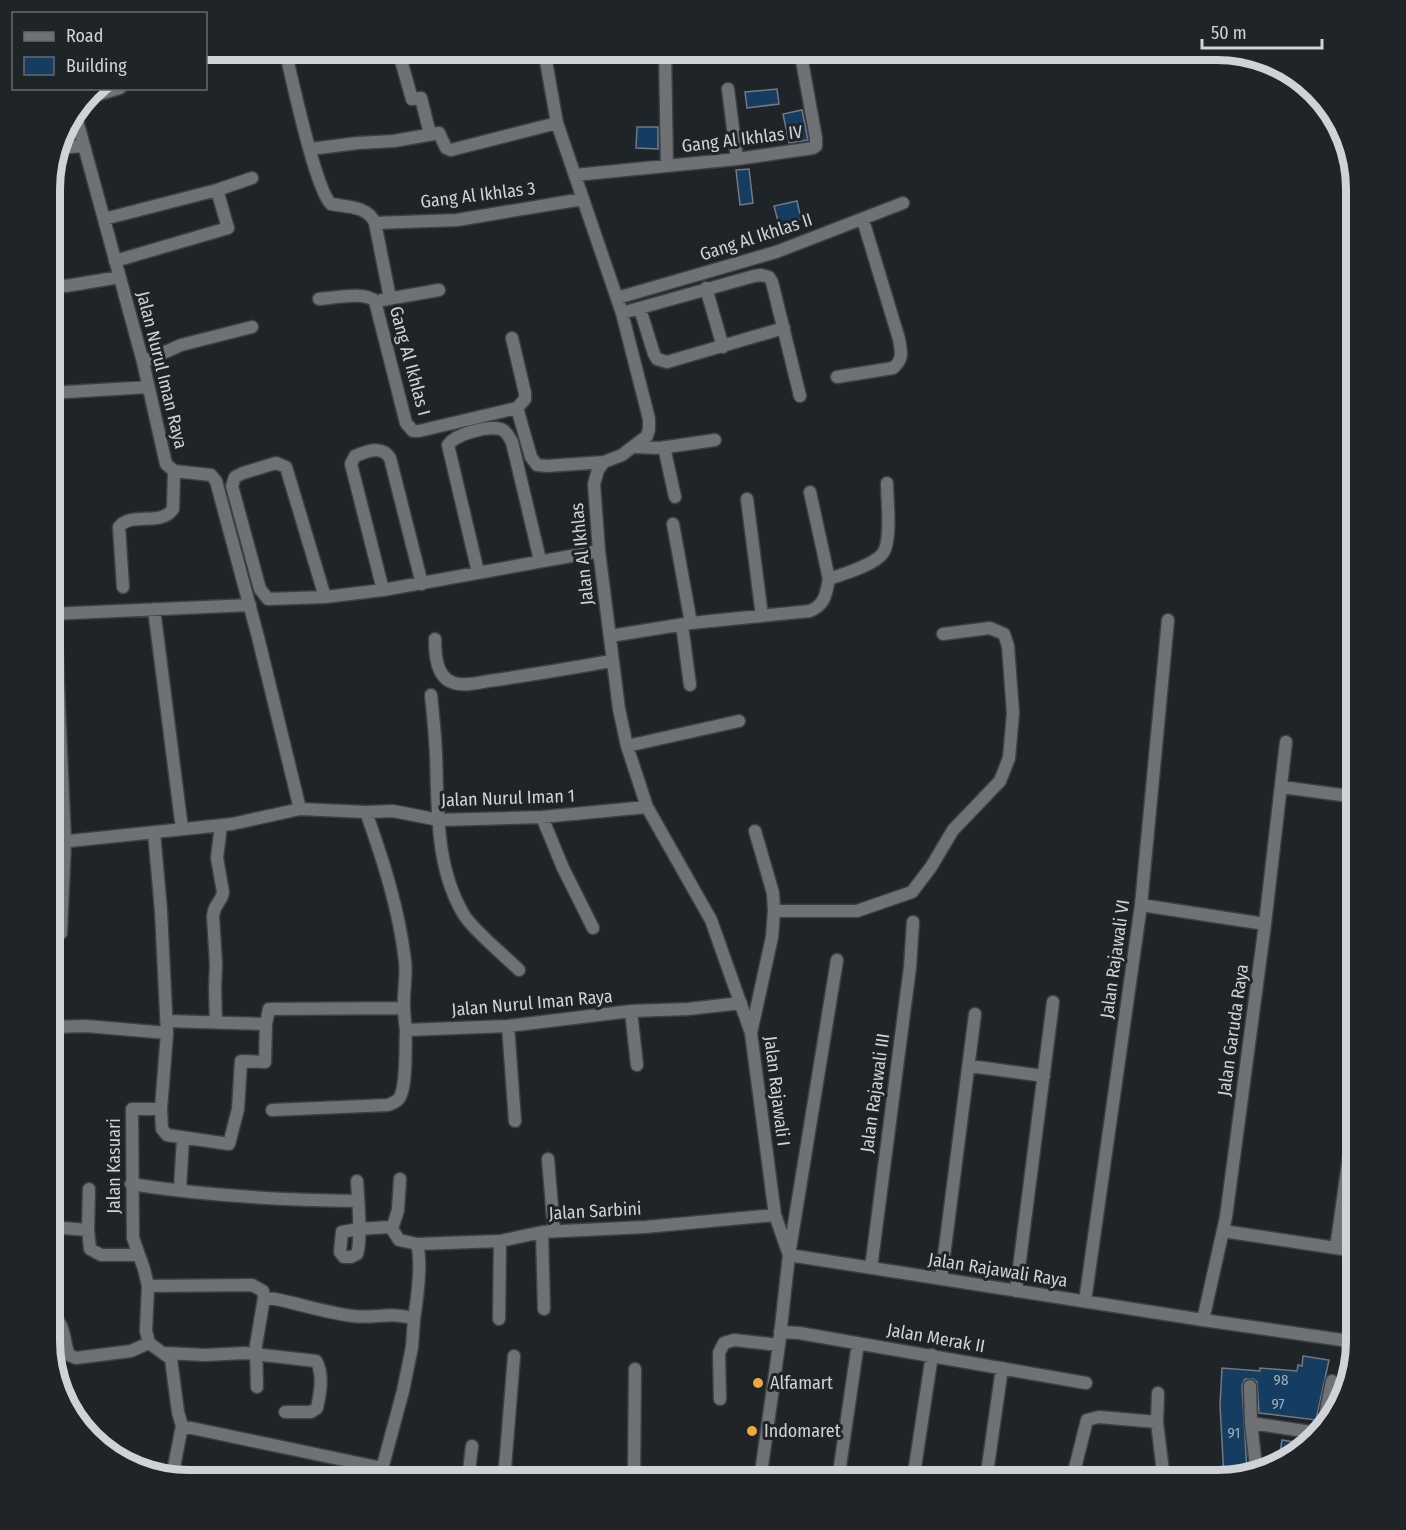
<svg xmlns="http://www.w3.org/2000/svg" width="1406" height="1530" font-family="'Fira Sans Condensed',sans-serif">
	<rect width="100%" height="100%" fill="#1f2429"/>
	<!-- building -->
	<path fill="#143d61" stroke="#737980" stroke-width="1.5" d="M777,89L779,104L747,108L745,92Z
		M802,110L808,140L789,143L783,114Z
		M637,127H658V149L636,148Z
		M749,169L753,203L740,205L736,170Z
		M797,201L801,219L779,225L774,206Z
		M1303,1356L1329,1360L1316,1420L1259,1413L1257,1382L1253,1379H1245L1242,1386L1247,1471L1224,1478L1220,1405L1222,1368L1260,1371V1368L1297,1371L1298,1365L1302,1366Z
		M1340,1385L1346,1386L1342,1403L1334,1413Z
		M1282,1440L1309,1444L1302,1452L1279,1459Z"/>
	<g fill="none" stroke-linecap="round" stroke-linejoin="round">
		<!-- minor casing -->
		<g stroke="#3b4045" stroke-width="15">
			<path id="minor" d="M285,50C292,78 315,189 331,204C347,207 368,206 375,223L457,220L583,199
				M398,50L412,99L421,98L430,134
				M544,50L557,123L622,313L649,419V429L647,436L622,455L604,462L598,470L594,484L599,551L619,709L627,746L647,807L711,920L751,1033
				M665,50L667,166
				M208,55L257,50
				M728,89L737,159
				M86,98L120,88
				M75,113L143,362L166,464L174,471L211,475L216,481L258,637L300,809
				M58,148L83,146
				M310,149L358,143L394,141L439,133L446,148L451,150L557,123
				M575,175L737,159L813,148L816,146V138L800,50
				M104,219L217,190L252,178
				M375,223L390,298
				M115,261L228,228L217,190
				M50,284L66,286L120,277
				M706,288L723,347
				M617,298L776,252L903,203
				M319,299C334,298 365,291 375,301L406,423L413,431H419L517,408
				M382,300L439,290
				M640,309L654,354L657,359L667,362L784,328
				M622,313L754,276L761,275L769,277L772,282L800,396
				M512,338L525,393V399L517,408
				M143,362L181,345L252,327
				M837,377L893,368C904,359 901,351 899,339L863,220
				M50,393L148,387
				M517,408L531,457L537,465L547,466L604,462
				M635,447L660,448L715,440
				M664,447L675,497
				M810,492L829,579
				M747,499L762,616
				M673,524L691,623
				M478,572L448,445C455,434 492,424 503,430C508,433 509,438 512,442L540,560
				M123,587L119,527C131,511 161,527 173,509L174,471
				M383,590L351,464L355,456C367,451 382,445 390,458L422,584
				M325,597L286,467L276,463L243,473L235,477L232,486L260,589L268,599L325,597L383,590L599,551
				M154,609L182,829
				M50,614L250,605
				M682,625L690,685
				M610,636L691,623L810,611C825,605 826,594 829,579C843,574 875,565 883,553C892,540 887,500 887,483
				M56,637L65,842L61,933
				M435,639C435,654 436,678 454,683C466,687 484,681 496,680C535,674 573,668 611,661
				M431,695C433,714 435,734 436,754C438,808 435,867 464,915C473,930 505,956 519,970
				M627,746L739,721
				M1282,787L1356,797
				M366,812C383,860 399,909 405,961C407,976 403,992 404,1007C404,1015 405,1023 406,1030L508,1026L631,1011L688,1009L741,1003
				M542,817L563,868L593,928
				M755,831L773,893L774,911L772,937L751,1033L775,1215L789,1255L779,1345L760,1480
				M154,832L161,911L167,1033L161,1109H132L133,1238L144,1269L148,1286L146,1331L149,1343L171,1359L178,1412L182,1426L172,1477
				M50,843L232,824L300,809L366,812L393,811L439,820L542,817L647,807
				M1141,905L1265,924
				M774,911H857L912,892L931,867L953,830L1000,781L1009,758L1013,713L1008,646L1004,634L990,628L943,634
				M837,960L789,1255L1203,1320L1356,1342
				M631,1011L637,1065
				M167,1021L266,1024
				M216,1022L215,988L216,965L213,916C214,903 222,902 223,892L217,858L221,825
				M508,1026L515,1121
				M50,1027L86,1026L167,1033
				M970,1066L1044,1076
				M161,1109L162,1129L167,1135L229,1144L238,1109L241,1061L265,1062L266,1024L269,1009L404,1008
				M272,1110L388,1105C393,1103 398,1101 400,1097C407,1084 405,1046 406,1030
				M548,1159L554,1231
				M357,1181C358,1199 362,1239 357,1254L351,1257H344L340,1252L342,1232L358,1229L389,1227L392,1229L399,1240L417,1244C422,1262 417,1300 414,1319
				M131,1184C206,1196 282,1200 358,1201
				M89,1189L88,1230L90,1249L101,1255H138
				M180,1189L183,1138
				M50,1227L88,1230
				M392,1229L398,1210L400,1179
				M1223,1231L1356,1251
				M542,1232L544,1309
				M417,1244L500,1241L542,1232L645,1227L775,1215
				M1336,1248L1356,1107
				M871,1268L910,967L913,922
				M941,1279L975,1014
				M148,1286L252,1285L263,1291L264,1298L275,1299C300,1304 327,1313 353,1316C373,1319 394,1311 414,1319L412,1347L403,1391L379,1480
				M1016,1291L1053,1002
				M1085,1301L1141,905L1168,620
				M50,1316C66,1320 63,1342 69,1355L76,1358L131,1351L149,1343
				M499,1319L500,1241
				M1203,1320L1226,1217L1265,924L1286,742
				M780,1332L799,1333L1086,1383
				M164,1353L205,1355L245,1353L316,1361C324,1374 320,1394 317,1408L311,1412H285
				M1250,1386L1251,1423L1256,1467
				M257,1387L256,1345L264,1298
				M1158,1393L1157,1422L1164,1480
				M720,1399L719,1353L724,1343L734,1340L779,1345
				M1251,1423L1318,1433
				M182,1426L382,1468
				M1323,1426L1332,1381
				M468,1480L472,1446
				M504,1480L514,1356
				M634,1480L635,1369
				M838,1480L858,1343
				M913,1480L932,1355
				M986,1480L1002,1368
				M1074,1480L1075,1468L1087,1420L1099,1417L1157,1422"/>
		</g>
		<!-- minor -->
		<use href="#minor" stroke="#6f7174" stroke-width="12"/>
	</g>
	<!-- markers -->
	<g fill="#eea83c" stroke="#1f2429" stroke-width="2">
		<circle cx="758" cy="1383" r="6"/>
		<circle cx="752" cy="1431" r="6"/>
	</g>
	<g text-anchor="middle" stroke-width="6" stroke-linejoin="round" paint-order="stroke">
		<!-- number labels -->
		<g font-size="15" fill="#a0aeb9">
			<text x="1281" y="1385">98</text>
			<text x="1278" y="1409">97</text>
			<text x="1234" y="1438">91</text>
		</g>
		<!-- street labels -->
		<g font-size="18" fill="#cfd3d6" stroke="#1f2429">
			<text transform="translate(742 139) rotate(-7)" y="6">Gang Al Ikhlas IV</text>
			<text transform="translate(478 195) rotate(-7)" y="6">Gang Al Ikhlas 3</text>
			<text transform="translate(756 237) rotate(-18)" y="6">Gang Al Ikhlas II</text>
			<text transform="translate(410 361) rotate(75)" y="6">Gang Al Ikhlas I</text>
			<text transform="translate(162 370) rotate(76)" y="6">Jalan Nurul Iman Raya</text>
			<text transform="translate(582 554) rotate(-96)" y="6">Jalan Al Ikhlas</text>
			<text transform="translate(508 798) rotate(-2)" y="6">Jalan Nurul Iman 1</text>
			<text transform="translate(1115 959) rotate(-82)" y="6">Jalan Rajawali VI</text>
			<text transform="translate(532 1003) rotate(-5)" y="6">Jalan Nurul Iman Raya</text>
			<text transform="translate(1233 1030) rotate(-82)" y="6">Jalan Garuda Raya</text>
			<text transform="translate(777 1091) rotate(83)" y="6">Jalan Rajawali I</text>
			<text transform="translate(875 1093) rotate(-82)" y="6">Jalan Rajawali III</text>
			<text transform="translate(114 1166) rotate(-90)" y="6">Jalan Kasuari</text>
			<text transform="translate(595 1211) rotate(-3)" y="6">Jalan Sarbini</text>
			<text transform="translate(998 1270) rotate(9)" y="6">Jalan Rajawali Raya</text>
			<text transform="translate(936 1338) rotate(10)" y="6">Jalan Merak II</text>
		</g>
		<!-- poi labels -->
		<g font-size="18" fill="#cfd3d6" stroke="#1f2429" text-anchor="start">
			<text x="770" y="1389">Alfamart</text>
			<text x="764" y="1437">Indomaret</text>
		</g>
	</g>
	<!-- crop -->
	<path d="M0 0H1406V1530H0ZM189 60H1217A129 129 0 0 1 1346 189V1341A129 129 0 0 1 1217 1470H189A129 129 0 0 1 60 1341V189A129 129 0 0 1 189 60Z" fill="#1f2429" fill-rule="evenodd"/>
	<path fill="none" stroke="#cfd3d6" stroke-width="8" d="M189 60H1217A129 129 0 0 1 1346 189V1341A129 129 0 0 1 1217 1470H189A129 129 0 0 1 60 1341V189A129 129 0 0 1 189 60Z"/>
	<!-- legend -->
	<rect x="12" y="12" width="195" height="78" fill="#1f2429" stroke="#656a6e" stroke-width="1.5"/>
	<rect x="24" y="32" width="30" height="9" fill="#6f7174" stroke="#656a6e" stroke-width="1.5"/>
	<text x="66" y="42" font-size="18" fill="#cfd3d6">Road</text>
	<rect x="24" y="57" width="30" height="18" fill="#143d61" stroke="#656a6e" stroke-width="1.5"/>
	<text x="66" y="72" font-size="18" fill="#cfd3d6">Building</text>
	<!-- scale -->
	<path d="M1202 39v9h120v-9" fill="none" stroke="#cfd3d6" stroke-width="3"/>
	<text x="1211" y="39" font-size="18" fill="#cfd3d6" stroke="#1f2429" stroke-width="4.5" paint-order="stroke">50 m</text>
</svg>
